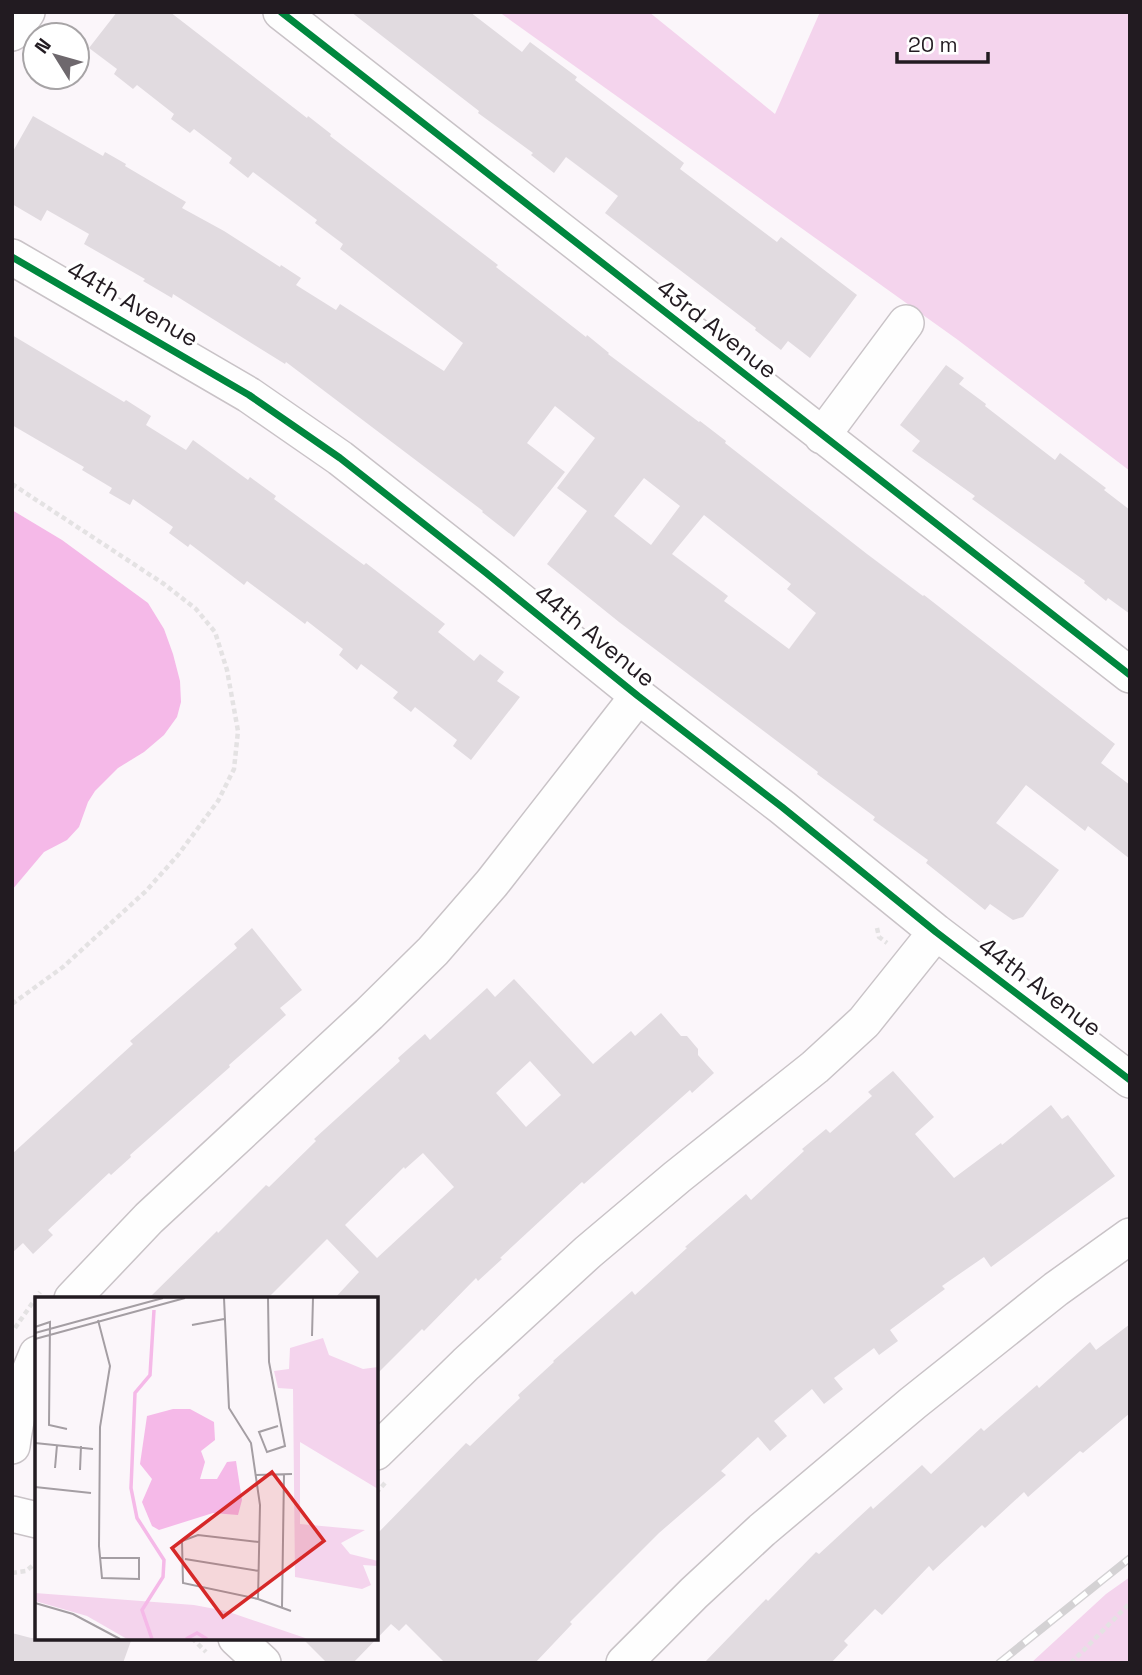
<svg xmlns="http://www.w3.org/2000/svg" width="1142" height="1675" font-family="'Space Grotesk',sans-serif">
	<rect width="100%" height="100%" fill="#fbf6fa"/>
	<!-- green -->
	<path fill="#f4d4ed" d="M499,12H649L775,114L820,12H1130V471L958,340Z
		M1130,1577V1663H1031L1106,1594Z"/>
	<!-- water -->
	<path fill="#f5b9e8" d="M12,510L62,540L148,603L164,629L173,654L180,681L181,702L177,717L164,735L144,752L118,768L95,791L88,802L79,827L67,840L44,852L12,890Z"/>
	<!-- building -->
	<path fill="#e1dbe0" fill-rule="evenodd" d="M117,12H170L307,118L308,116L331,134L330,136L498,265L496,267L586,337L587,335L609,353L608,354L699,422L700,421L726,441L725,443L867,554L923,596L924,595L1115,744L1101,763L1130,785V859L1088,826L1085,831L1026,785L996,823L1059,870L1023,917L1013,920L990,904L985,910L926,863L928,860L873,820L875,817L817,774L818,772L619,622L547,564L587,511L557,488L595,438L555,406L527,443L565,472L514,537L482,512L483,511L286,362L285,364L173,294L172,298L143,281L145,279L84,244L89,234L47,210L41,221L12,204V153L33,116L103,156L105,152L126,164L125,166L186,202L182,208L224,231L280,267L281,265L301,278L296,285L336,310L340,304L444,371L463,343L340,249L343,244L315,223L317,220L253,172L248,178L229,163L232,158L194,129L190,133L171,119L174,114L137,85L133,89L114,74L117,69L89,48ZM644,478L680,506L651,545L614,516ZM704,515L791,584L787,589L816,613L789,649L724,601L728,596L672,554Z
		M351,12H470L522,52L530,42L577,77L575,80L684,163L680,169L777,242L781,237L857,295L810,358L788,341L781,350L755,330L756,328L605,213L618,196L566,157L554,173L531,155L533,153L478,113L479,111Z
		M12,335L124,402L126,400L151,416L146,425L186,450L193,440L248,480L250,477L276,496L274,499L364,565L366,563L445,624L438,632L474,661L480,654L504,672L497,681L520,697L471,760L453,746L457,740L415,707L411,712L393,698L398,692L361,664L357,670L339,655L343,649L307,621L305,624L247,581L244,585L190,544L188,547L169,533L173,527L133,499L130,505L109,493L112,488L82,470L84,467L12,425Z
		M946,365L964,378L959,384L986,404L985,406L1055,460L1060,453L1106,488L1104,490L1130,510V614L1108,598L1106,601L1084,583L1085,581L972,499L975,496L912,451L920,441L900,425Z
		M252,928L302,990L280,1008L286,1015L229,1065L230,1067L130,1155L131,1157L111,1175L109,1173L48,1230L53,1235L33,1254L23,1243L12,1253V1154L133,1044L130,1041L237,948L234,944Z
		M514,979L593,1064L631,1031L635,1036L661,1013L681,1036H687L698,1049V1055L714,1073L692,1093L690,1090L584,1184L582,1182L500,1258L502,1259L478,1281L476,1278L424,1331L422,1329L376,1375V1299H334L359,1272L327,1239L267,1299H148L217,1231L218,1233L266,1185L269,1187L316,1141L314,1139L400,1061L398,1058L425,1034L430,1040L487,988L495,997ZM530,1061L561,1095L526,1127L496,1093ZM423,1153L454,1187L377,1258L345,1225L404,1167L405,1169Z
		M893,1071L934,1117L915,1134L954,1178L1001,1143L1002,1145L1051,1105L1062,1119L1068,1115L1115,1176L991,1267L984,1257L942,1286L945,1289L890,1330L898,1341L879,1355L874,1348L834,1378L843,1389L824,1404L812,1389L774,1421L787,1436L770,1451L758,1437L721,1471L726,1475L659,1533L570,1622L572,1624L535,1663H445L406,1624L399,1631L391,1624L353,1663H327L302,1638H376V1535L466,1443L470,1446L520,1398L518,1395L554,1362L553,1361L632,1291L635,1295L687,1248L685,1247L746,1194L751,1200L804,1151L802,1149L826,1129L830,1133L872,1096L868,1092Z
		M1130,1324V1413L1083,1453L1080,1451L1028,1497L1024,1492L985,1528L982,1525L933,1571L929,1566L882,1615L875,1609L844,1641L848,1645L831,1663H704L766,1599L768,1601L816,1552L819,1554L871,1506L873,1509L922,1465L931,1474L981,1428L984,1431L1037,1385L1039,1388L1090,1342L1096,1350Z
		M12,1633L31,1638H132L123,1663H12Z"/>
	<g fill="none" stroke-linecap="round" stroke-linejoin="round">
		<!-- minor casing -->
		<g stroke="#c9c3c7" stroke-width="38">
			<path id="minor" d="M281,12L1130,675
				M12,33L27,12
				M12,257L249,395L340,458L485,572L638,696L782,807L936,932L1130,1080
				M822,436L906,323
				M72,1299L149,1218L369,1014L433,951L492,883L638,696
				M12,1446C16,1414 24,1383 37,1354
				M376,1452L466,1364L588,1252L677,1177L815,1067L864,1022L936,932
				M12,1514L37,1520
				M236,1638L263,1663
				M624,1663L694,1593L762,1530L913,1403L1056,1289L1130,1236"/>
		</g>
		<!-- path -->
		<path stroke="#e4e2e3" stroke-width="4.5" stroke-dasharray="5 3.5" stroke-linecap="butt" d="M12,484L164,584L196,609L215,632L227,670L238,731L234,769L218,801L178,855L146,891L63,967L12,1004
			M877,928L879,937L887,943
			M15,1328L40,1292
			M376,1493L385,1483
			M12,1573L26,1571L37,1562
			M192,1638L206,1652
			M1071,1663L1130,1603"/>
		<!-- minor -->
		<use href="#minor" stroke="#fefefe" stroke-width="35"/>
		<!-- rail casing -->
		<g stroke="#d4d2d4" stroke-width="8">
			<path id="rail" d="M999,1663L1130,1558"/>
		</g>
		<!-- rail -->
		<use href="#rail" stroke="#fff" stroke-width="5" stroke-dasharray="16" stroke-linecap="butt"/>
		<!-- cycleway casing -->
		<g stroke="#fff" stroke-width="11">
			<path id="cycleway" d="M281,12L1130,675
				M12,257L249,395L340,458L485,572L638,696L782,807L936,932L1130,1080"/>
		</g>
		<!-- cycleway -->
		<use href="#cycleway" stroke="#00873e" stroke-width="7"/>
	</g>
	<g text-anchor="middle" stroke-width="7" stroke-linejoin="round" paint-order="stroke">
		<!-- street labels -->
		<g font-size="24" fill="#221b21" stroke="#fff">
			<text transform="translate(133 304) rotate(30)" y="8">44th Avenue</text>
			<text transform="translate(717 329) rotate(38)" y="8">43rd Avenue</text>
			<text transform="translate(595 636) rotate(39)" y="8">44th Avenue</text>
			<text transform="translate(1040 987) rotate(37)" y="8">44th Avenue</text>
		</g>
	</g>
	<!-- overview -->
	<g transform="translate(35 1297)">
		<rect width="343" height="343" fill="#fbf6fa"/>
		<path d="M288,41L294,58L328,72L343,70V192L265,145V227L330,233L306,246L315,257L343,264V269L328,268L336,288L327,292L260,280L258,92L243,91L239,74L254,72L255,51ZM0,296L159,308L191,314L273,342H92L52,319L0,304Z" fill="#f4d4ed"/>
		<path d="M138,112H155L179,125L180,143L166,154L170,165L165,182H182L192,165L201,164L207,203L203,218L178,216L124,233L117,229L107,205L117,182L105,167L112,119Z" fill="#f5b9e8"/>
		<path fill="none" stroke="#f5b9e8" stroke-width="3.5" d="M117,342L107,313L128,280L129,263L102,221L96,191L100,96L115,78L119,13M151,342L162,336L172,342"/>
		<path fill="none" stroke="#a49ea3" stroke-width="2" d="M189,1L194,111L216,146L225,208L223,302L256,314M233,1L234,65L250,149L232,155L224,135L243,129M63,23L75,69L65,130L64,249L67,281L104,282V261H65M157,28L189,22M0,30L15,25L14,128L32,132M0,36L128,1M277,39L278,1M0,42L150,1M0,146L58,152M20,171L22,148M45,173L46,149M221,178L257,177M0,190L56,196M150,262L224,274M223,302L148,286L147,244L163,238L224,245M0,306L38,317L85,342M247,310L249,177"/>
		<path fill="#d62828" fill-opacity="0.15" stroke="#d62828" stroke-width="3.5" d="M237,175L289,244L188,320L137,251Z"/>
		<rect width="343" height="343" fill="none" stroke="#221b21" stroke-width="3.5"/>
	</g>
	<!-- border -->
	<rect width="1142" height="1675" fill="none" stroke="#221b21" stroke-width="28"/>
	<!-- north arrow -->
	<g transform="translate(56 56) rotate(307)"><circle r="33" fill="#ffffff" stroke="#a7a4a6" stroke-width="2"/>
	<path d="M0-5L12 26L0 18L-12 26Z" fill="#6e686d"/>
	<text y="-10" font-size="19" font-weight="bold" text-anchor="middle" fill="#221b21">N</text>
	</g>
	<!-- scale -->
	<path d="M897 52v10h91v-10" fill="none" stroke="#221b21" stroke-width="3.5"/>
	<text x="908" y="52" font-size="21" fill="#221b21" stroke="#ffffff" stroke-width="5" paint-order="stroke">20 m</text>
</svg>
